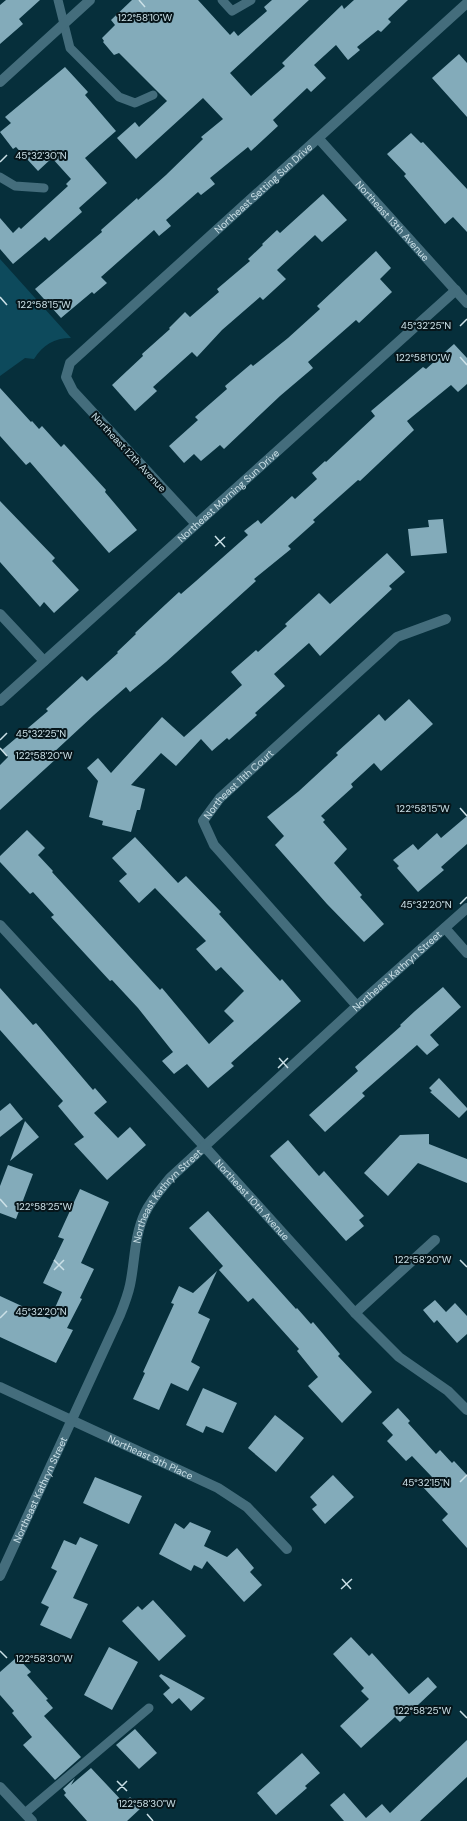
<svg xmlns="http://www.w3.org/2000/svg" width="467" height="1821" font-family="'DM Sans',sans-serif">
	<rect width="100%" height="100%" fill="#062f3b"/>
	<!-- green -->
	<path fill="#0d4a5c" d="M0,259L71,338C54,338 43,345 34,359L25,358L0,376Z"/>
	<!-- building -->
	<path fill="#83abba" d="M6,0H40L19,19L23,24L0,44V5Z
		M132,0H198L230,35L234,31L238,36L267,11L264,7L272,0H309L230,73L251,96L285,66L282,63L342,5L344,9L354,0H408L388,19L391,22L381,32L378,30L357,47L360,50L348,60L336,45L314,65L326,78L311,92L307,88L273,120L278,126L251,151L248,147L210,178L215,184L201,195L198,192L166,220L171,226L159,236L154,230L136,246L101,277L107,283L94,294L92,292L61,318L35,289L102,232L101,230L137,198L138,200L166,175L203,139L201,137L223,119L203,98L136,159L117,138L135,122L139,127L167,101L119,53L114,55L103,42L104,41L102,38L115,25L111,20Z
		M459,54L467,63V117L432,78Z
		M65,67L88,92L85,95L116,131L85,158L107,183L79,208L82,212L49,241L45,237L13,264L0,249V218L13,233L19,227L21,229L68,186L66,184L71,179L52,158L38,171L16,147L13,149L0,132L11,123L5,117Z
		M411,133L421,143L423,142L467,189V232L453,217L445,224L404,176L406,174L387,154Z
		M323,194L347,220L322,242L315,235L277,270L286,279L263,300L260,297L222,330L197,357L192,352L153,387L157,391L135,411L112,385L143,356L142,354L170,329L169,328L185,312L190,317L219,292L217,289L250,261L248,259L263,245L262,244L277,230L280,233Z
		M376,251L391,268L380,279L392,292L359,323L356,320L308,362L313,368L280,396L224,449L220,445L201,461L194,454L184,463L169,446L198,420L195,417L227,389L225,386L251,364L253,366L288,338L320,309L317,306Z
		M454,344L467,358V384L458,392L451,385L407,421L414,430L360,481L358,480L313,520L315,522L288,546L291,549L254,579L256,581L166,662L130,692L126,687L94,715L53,753L57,758L0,810V765L8,757L2,750L48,711L46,709L82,676L87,681L118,653L117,652L136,634L135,633L166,604L179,592L181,594L196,581L248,535L244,531L258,520L261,524L292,496L295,499L317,479L312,473L325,461L326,462L375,416L371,411L423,367L426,369Z
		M0,388L31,422L32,421L39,429L42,426L61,447L64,444L106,490L105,492L137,530L109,553L30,462L26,465L0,436Z
		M0,501L55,558L52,561L79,590L54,613L44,602L40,607L0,562Z
		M443,519L447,553L411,556L408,529L429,527L428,520Z
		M387,553L405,572L389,586L392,589L320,656L309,643L274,674L285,686L255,713L257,715L229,740L227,738L212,751L201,739L176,766L161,753L131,785L145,789L140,810H137L131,832L102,825L103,821L89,817L98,781L87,768L98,758L111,773L162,717L184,737L242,685L231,672L256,650L258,652L287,626L285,624L319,593L330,604Z
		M409,699L433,724L381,771L374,763L351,784L353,787L321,816L325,820L323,822L347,849L334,863L362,895L360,897L384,924L364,942L327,904L275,845L284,836L267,817L299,791L338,755L336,753L379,714L385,721Z
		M467,816V844L441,867L444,870L418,892L397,868L399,866L393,860L413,844L418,850L437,833L441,838Z
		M27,830L45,848L38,855L53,871L52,872L160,990L162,988L209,1044L234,1021L224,1011L244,991L221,967L216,971L196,949L206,941L155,888L139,903L119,881L127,874L112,858L135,837L178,883L186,876L221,912L219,914L280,981L282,979L301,1001L231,1063L234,1066L208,1088L187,1064L174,1074L162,1061L173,1052L138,1008L112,980L110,981L51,917L54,915L33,892L30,894L0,862V856Z
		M443,987L461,1007L430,1035L439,1045L427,1055L417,1045L362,1093L365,1096L325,1132L309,1115L358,1071L355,1067L401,1026L400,1025L415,1011Z
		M0,988L33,1025L36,1023L93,1090L95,1088L107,1102L94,1113L118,1138L130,1127L146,1145L107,1180L74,1144L84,1137L58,1106L63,1101L0,1030Z
		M439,1078L467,1108V1110L459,1118L430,1092L432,1091L429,1088Z
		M10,1103L23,1119L0,1137V1111Z
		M25,1121L39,1137L10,1161Z
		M429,1134V1144L467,1159V1183L418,1163L388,1196L364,1173L400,1135Z
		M288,1140L319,1176L324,1171L364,1216L359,1220L364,1226L346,1241L270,1156Z
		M8,1165L33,1174L16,1219L0,1213V1186Z
		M80,1189L109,1202L81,1263L94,1269L80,1298L82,1299L67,1328L73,1330L56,1363L0,1337V1296L50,1319L62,1292L43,1283L64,1239L58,1237Z
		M208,1211L296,1309L297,1308L311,1324L313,1322L340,1354L338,1356L372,1392L342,1423L308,1386L318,1377L297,1351L299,1349L253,1298L248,1302L219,1270L223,1266L189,1228Z
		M217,1271L198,1313L210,1319L191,1362L200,1367L188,1391L171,1383L159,1410L133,1399L145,1373L143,1372L174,1304L171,1303L179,1286L193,1293Z
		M435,1300L446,1312L455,1303L467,1316V1334L457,1343L437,1320L434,1323L423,1310Z
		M203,1388L237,1403L223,1433L206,1426L203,1433L186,1425Z
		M398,1408L410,1421L408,1423L436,1454L440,1450L452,1463L454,1461L467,1475V1548L442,1520L448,1514L422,1486L432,1477L412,1456L406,1461L387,1441L393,1435L382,1423Z
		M275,1415L304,1438L276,1472L248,1448Z
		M333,1475L354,1497L325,1524L312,1509L317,1505L310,1497Z
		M95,1477L142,1496L129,1524L83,1503Z
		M190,1522L211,1531L204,1546L227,1557L237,1548L254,1568L250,1572L262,1585L244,1602L207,1561L202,1569L194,1565L191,1571L159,1554L175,1523L184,1529Z
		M80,1537L98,1545L73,1598L88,1604L71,1639L40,1625L49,1607L41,1603L57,1571L51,1568L64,1540L76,1545Z
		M153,1600L186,1636L159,1661L122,1621L138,1606L142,1610Z
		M351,1637L369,1656L372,1653L409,1694L428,1677L437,1687L400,1722L395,1717L361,1748L340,1726L369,1699L361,1691L364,1688L333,1654Z
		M109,1647L138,1662L112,1710L84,1695Z
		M17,1657L31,1672L27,1675L48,1699L46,1700L53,1708L44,1716L81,1757L55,1780L23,1745L32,1737L12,1713L14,1711L0,1695V1672Z
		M161,1674L189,1689L205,1698L191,1711L179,1698L172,1704L163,1694L170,1688L159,1676Z
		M135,1729L157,1753L139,1769L116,1745Z
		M467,1740V1777L420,1821H344L330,1805L344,1793L366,1818L382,1804L390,1813Z
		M302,1753L320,1773L305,1786L307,1788L276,1815L257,1793Z
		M91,1768L124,1803L130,1797L141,1808L127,1821H87L64,1795L66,1793L63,1789L75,1778L71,1785Z"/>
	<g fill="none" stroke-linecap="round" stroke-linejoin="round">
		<!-- lane -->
		<path stroke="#446d7c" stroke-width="9" d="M58,0L70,48L119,97L135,103L153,95
			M222,0L232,11L251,0
			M0,177L15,186L44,188
			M25,1813L149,1708"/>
		<!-- street -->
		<g stroke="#446d7c" stroke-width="10">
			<path d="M0,82L90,0"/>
			<path id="s1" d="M319,139L467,303"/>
			<path id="s2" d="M196,524L73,391L66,377L70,363L467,3"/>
			<path d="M0,614L44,661"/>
			<path id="s3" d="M0,701L456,290"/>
			<path id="s4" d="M0,925L204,1146L355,1313L399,1357L448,1391L467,1410"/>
			<path d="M445,928L467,953"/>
			<path id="s5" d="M357,1006L214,845L203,821L220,798L397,637L446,619"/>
			<path d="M355,1313L435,1240"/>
			<path id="s6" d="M0,1387L218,1488L247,1507L287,1549"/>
			<path id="s7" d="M0,1576L120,1315C124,1305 128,1295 130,1285C135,1262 134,1236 145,1213C151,1200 161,1189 170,1178L357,1006L467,908"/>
			<path d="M0,1787L32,1821"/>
		</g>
	</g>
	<!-- ticks -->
	<path fill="none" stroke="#cbe0e7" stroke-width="1.5" d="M139,0L145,7M0,162L7,155M0,297L7,305M460,326L467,319M460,357L467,365M215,536L225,547M215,546L225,537M0,740L7,733M0,748L7,756M460,808L467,816M460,904L467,897M279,1058L288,1068M278,1068L288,1058M0,1199L7,1207M54,1260L64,1270M460,1260L467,1267M54,1270L64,1260M0,1318L7,1311M460,1482L467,1475M342,1579L351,1589M341,1589L352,1579M0,1651L7,1658M460,1711L467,1718M117,1781L127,1791M117,1791L127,1781M147,1814L153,1821"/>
	<g text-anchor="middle" stroke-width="4" stroke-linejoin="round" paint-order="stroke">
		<!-- street labels -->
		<g font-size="10" fill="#cbe0e7" stroke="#06151a">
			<text dy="4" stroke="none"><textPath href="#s2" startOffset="472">Northeast Setting Sun Drive</textPath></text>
			<text dy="4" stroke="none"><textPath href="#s1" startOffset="110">Northeast 13th Avenue</textPath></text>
			<text transform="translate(129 452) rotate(47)" y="4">Northeast 12th Avenue</text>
			<text dy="4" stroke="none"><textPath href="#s3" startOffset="307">Northeast Morning Sun Drive</textPath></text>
			<text dy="4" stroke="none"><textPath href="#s5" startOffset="293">Northeast 11th Court</textPath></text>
			<text dy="4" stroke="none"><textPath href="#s7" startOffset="743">Northeast Kathryn Street</textPath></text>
			<text dy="4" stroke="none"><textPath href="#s7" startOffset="419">Northeast Kathryn Street</textPath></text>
			<text dy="4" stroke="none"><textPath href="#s4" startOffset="373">Northeast 10th Avenue</textPath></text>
			<text dy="4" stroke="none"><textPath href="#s6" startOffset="166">Northeast 9th Place</textPath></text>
			<text dy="4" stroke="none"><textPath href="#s7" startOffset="95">Northeast Kathryn Street</textPath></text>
		</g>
	</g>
	<g font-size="10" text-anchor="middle" fill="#cbe0e7" stroke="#06151a" stroke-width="4" stroke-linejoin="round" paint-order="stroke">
		<text x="145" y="21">122°58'10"W</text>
		<text x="41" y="159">45°32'30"N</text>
		<text x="44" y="308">122°58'15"W</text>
		<text x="426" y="329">45°32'25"N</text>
		<text x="423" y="361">122°58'10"W</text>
		<text x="41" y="737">45°32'25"N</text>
		<text x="44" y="759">122°58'20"W</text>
		<text x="423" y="812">122°58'15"W</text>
		<text x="426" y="908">45°32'20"N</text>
		<text x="44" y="1210">122°58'25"W</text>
		<text x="423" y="1263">122°58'20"W</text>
		<text x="41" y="1315">45°32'20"N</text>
		<text x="426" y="1486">45°32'15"N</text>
		<text x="44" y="1662">122°58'30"W</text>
		<text x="423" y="1714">122°58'25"W</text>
		<text x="147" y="1807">122°58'30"W</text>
	</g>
</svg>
